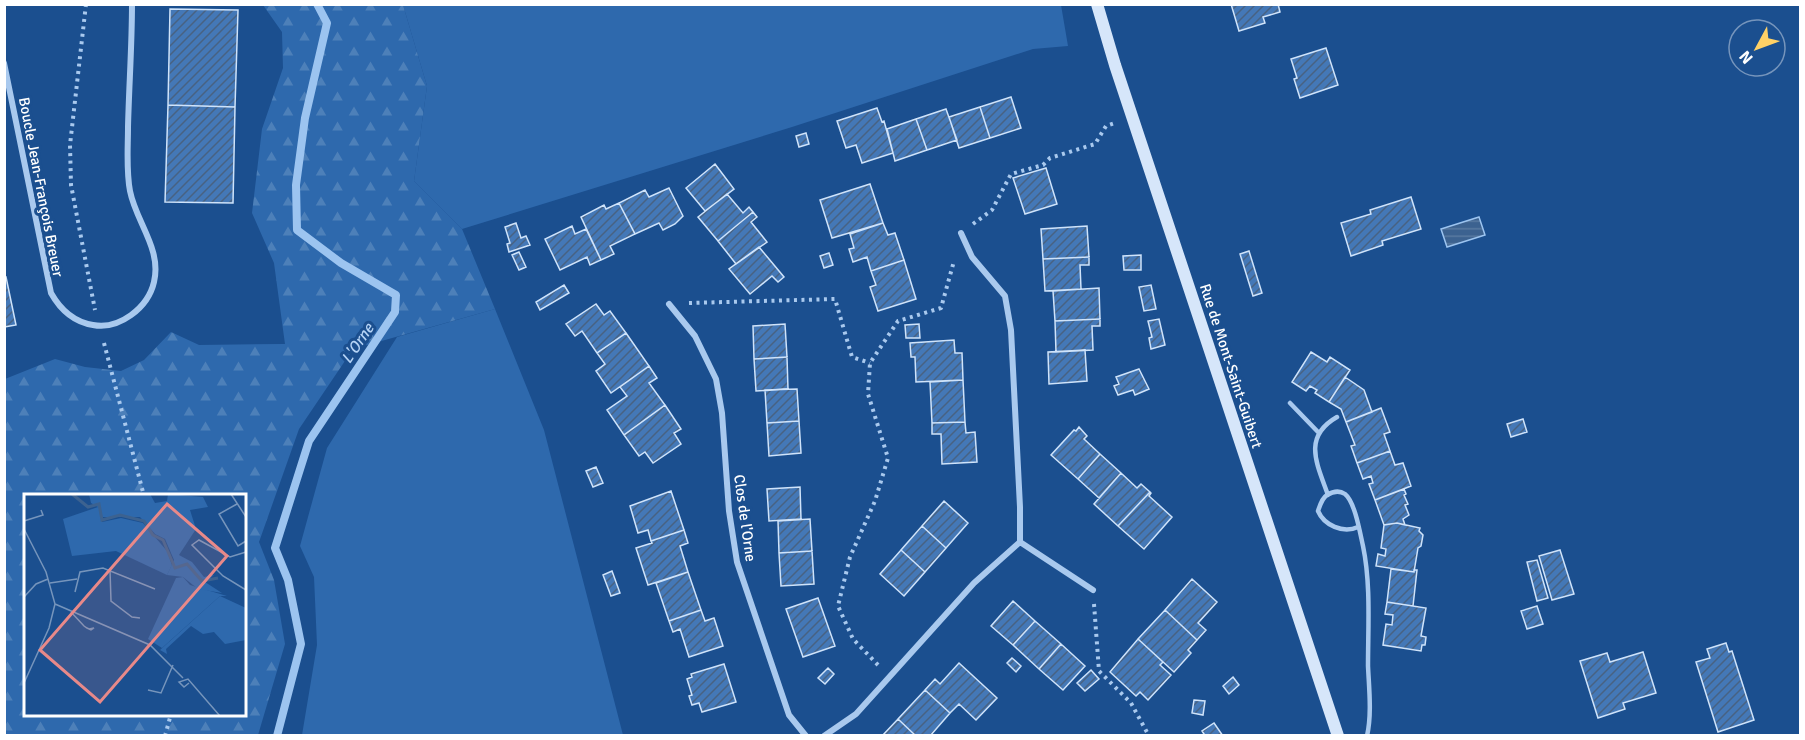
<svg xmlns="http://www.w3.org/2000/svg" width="1805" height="740" font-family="Signika,sans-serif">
	<defs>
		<pattern id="forest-firs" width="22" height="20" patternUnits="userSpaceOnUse" patternTransform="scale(1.5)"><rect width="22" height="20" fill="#2e69ad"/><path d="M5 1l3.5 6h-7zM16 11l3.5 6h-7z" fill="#4d80b9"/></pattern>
		<pattern id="water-rules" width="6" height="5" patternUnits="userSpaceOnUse" patternTransform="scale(1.5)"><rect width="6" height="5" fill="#3c6290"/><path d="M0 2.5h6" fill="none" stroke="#597aa1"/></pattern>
		<pattern id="building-hatch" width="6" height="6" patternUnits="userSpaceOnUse" patternTransform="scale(1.5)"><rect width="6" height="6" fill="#4478b7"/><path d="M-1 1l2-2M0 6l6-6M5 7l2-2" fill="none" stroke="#486282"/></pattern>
	</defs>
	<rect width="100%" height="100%" fill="#1b4f8f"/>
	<!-- grass -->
	<path fill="#2e69ad" d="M403,5H1061L1068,46L1033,49L792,127L462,229L414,181L427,86Z
		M495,309L544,430L623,735H302L317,645L314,577L300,546L327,448L397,337Z"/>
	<!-- forest -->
	<path fill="url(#forest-firs)" fill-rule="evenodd" d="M263,5H403L427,86L414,181L462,229L495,309L353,349L299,429L259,542L274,580L285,644L258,735H5V379L55,359L85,367L121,371L144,360L171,332L199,345L285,344L274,263L252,213L262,129L283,68L282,32ZM26,496H244V714H26Z"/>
	<!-- water -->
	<path fill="url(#water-rules)" stroke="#9cc4f0" stroke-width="1.5" d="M1479,217L1485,235L1447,247L1441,229Z"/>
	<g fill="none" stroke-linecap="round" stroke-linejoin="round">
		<!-- stream -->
		<path stroke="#9cc4f0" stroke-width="8" d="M277,736L301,644L288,580L275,548L309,441L395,312L396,295L341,263L297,230L296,185L305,118L327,23L317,4"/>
	</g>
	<!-- building -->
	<path fill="url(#building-hatch)" stroke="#cfe3fa" stroke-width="1.5" d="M1231,4H1278L1280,12L1263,17L1265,23L1239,31Z
		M170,9L238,10L235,107L168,105Z
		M1326,48L1338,85L1300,98L1294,79L1297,78L1291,59Z
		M1011,97L1021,128L990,138L980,107Z
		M168,105L235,107L233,203L165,202Z
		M980,107L990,138L959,148L949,117Z
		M877,108L882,122L884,121L893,153L862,163L856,145L846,148L837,121Z
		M946,109L957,140L927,150L916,119Z
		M916,119L927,150L895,161L887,129Z
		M806,133L809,144L799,147L796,136Z
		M715,164L734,189L705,211L686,188Z
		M1046,168L1057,204L1025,214L1013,178Z
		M870,184L883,223L832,238L820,200Z
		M669,188L683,216L675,224L663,230L659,223L635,234L619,203L645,190L649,197Z
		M727,194L743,213L749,207L753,212L718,241L698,217Z
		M1411,197L1421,229L1382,241L1383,245L1351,256L1341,223L1371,214L1370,210Z
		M619,203L635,234L610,246L614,254L601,260L581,217L604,205L606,209Z
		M753,212L757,217L751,222L767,242L736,264L718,241Z
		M516,223L521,238L526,236L530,245L509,252L507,244L510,243L505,227Z
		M883,223L888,235L895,233L904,260L871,271L867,257L853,262L849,249L854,248L850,234Z
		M572,226L575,234L586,229L601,260L590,265L587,257L560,270L545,239Z
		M1087,226L1089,257L1043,259L1041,229Z
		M759,247L784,277L778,282L772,276L750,294L729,269Z
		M1249,251L1262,293L1253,296L1240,254Z
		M519,252L526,267L519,270L512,255Z
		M829,253L833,265L824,268L820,256Z
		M1141,255V270H1124L1123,256Z
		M1089,257V265H1080L1081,289L1045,291L1043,259Z
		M904,260L916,299L878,311L870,287L876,285L871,271Z
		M6,277L16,325L4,327V278Z
		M564,285L569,293L540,310L536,302Z
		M1151,285L1156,309L1144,311L1139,287Z
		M1099,288L1100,319L1055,321L1053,291Z
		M596,304L604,315L610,311L626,333L597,353L582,331L575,336L566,324Z
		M1100,319V326H1092L1093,350L1056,352L1055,321Z
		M1159,319L1165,345L1151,349L1149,338L1152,337L1148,321Z
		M785,324L787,357L754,359L753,326Z
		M919,324L920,338H906L905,325Z
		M626,333L649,366L611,393L596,371L605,364L597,353Z
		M954,340L955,353H962L963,380L916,382L915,357H911L910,343Z
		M1085,350L1087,381L1049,384L1048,352Z
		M1311,352L1327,362L1330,357L1350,370L1329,402L1315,393L1317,390L1310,386L1306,391L1292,382Z
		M787,357L788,389L756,391L754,359Z
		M649,366L657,378L649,383L665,405L624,435L607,410L627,396L620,387Z
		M1139,369L1149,389L1135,395L1133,390L1118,395L1114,386L1119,384L1116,377Z
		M1345,377L1364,390L1372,412L1346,422L1341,409L1329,402Z
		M963,380L965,422L932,423L930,382Z
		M797,389L799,421L767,423L765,390Z
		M665,405L681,429L674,433L681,444L653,463L645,452L639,456L624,435Z
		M1381,408L1390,432L1384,434L1390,451L1357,463L1351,446L1355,445L1346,422Z
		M1523,419L1527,432L1511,437L1507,424Z
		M799,421L801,453L769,456L767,423Z
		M965,422L966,433L975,432L977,462L942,464L941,434H932V423Z
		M1079,427L1087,436L1084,439L1100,454L1078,479L1051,455L1074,430L1076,431Z
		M1390,451L1395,465L1403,463L1411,486L1375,500L1369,484L1373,483L1371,476L1363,479L1357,463Z
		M1100,454L1121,473L1099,498L1078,479Z
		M596,467L603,483L593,487L586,471Z
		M1121,473L1137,488L1141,484L1150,492L1118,526L1094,504Z
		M800,487L801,519L769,521L767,489Z
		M1404,489L1406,494L1404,495L1408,504L1405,505L1409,515L1403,519L1405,525L1397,523L1384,525L1375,500Z
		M671,491L684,530L651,541L648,530L638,533L630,506Z
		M1150,492L1151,493L1149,496L1172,517L1144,549L1118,526Z
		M944,501L968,523L946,548L922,526Z
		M810,519L812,551L779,553L778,521Z
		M1397,523L1420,528L1419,531L1423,535L1421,546L1418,548L1414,572L1376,566L1378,554L1385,556L1386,549L1381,548L1384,525Z
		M922,526L946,548L925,572L901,550Z
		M684,530L688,543L680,546L688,572L648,585L636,548L652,543L651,541Z
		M901,550L925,572L904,596L880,574Z
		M1560,550L1574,594L1552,600L1539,556Z
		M812,551L814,584L781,586L779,553Z
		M1537,560L1548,598L1537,601L1527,562Z
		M1391,569L1414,572V570H1417L1413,606L1387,602Z
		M612,571L620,593L611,596L603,575Z
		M688,572L701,610L669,621L656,583Z
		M1192,579L1217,602L1198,623L1206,630L1197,640L1165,610Z
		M818,598L835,646L803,657L786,609Z
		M1013,601L1035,621L1013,645L991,626Z
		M1387,602L1426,608L1421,636L1426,637L1425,645H1422L1421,651L1383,645L1386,624L1392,625L1393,615L1385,614Z
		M1537,606L1543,624L1527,629L1521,611Z
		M701,610L705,621L714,618L723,646L689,657L680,629L673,632L669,621Z
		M1165,610L1197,640L1188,650L1191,653L1174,672L1138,639Z
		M1035,621L1061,644L1039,669L1013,645Z
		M1138,639L1163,662L1160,665L1171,675L1148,700L1140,692L1136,696L1110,672Z
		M1726,643L1729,652L1732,651L1754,720L1718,732L1696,662L1710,658L1707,649Z
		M1061,644L1085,666L1063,690L1039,669Z
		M1643,652L1656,693L1623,703L1625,709L1598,718L1580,661L1607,653L1610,662Z
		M1012,658L1021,666L1016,672L1007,663Z
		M959,663L997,698L976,720L959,704L950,713L925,690L935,679L940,684Z
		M724,664L736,702L702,712L699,703L692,705L689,696L692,695L687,679L692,677L691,674Z
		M828,668L834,674L825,684L818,678Z
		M1091,670L1099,679L1085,691L1077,683Z
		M1233,677L1239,685L1229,694L1223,686Z
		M925,690L950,713L930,736H916L898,719Z
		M1194,700L1205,701L1203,715L1192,713Z
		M898,719L916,736H882Z
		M1214,723L1223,736H1202L1204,734L1202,731Z"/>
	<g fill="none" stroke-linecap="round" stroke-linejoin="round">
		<!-- path -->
		<path stroke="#a9c9ee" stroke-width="4" stroke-dasharray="3 4.5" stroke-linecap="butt" d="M86,4L70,145L71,185L95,310
			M973,224L992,210L1011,174L1043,165L1050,158L1095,144L1106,126L1115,123
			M689,303L835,299L852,357L870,363
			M104,343L144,496
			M1094,604L1099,671L1131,703L1149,736
			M878,665L853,639L838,606L850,557L875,501L888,458L868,394L870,363L898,321L941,308L954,261
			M165,736L171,714"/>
		<!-- lane -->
		<path stroke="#a9c9ee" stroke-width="4.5" d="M1290,403L1318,432
			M1328,495C1317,464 1302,437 1337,417
			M1358,527C1343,534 1324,525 1318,511C1320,505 1322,498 1327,495C1332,492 1339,490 1345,494C1355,502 1360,533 1363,546C1371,584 1368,627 1368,666C1369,688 1372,714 1367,736"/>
		<!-- street -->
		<path stroke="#a9c9ee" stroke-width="6" d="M4,63L51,293C60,309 74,322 93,325C119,330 148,308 154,282C162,249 136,222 130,191C126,170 128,148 128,127C129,86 132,45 132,4
			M669,304L695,336L716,379L722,413L729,511L737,562L789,715L806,736
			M1020,542L1093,590
			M824,736L856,714L974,583L1020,542V507L1011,330L1005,296L972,257L961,233"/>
		<!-- secondary -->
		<path stroke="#d6e6fa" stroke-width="12" d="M1097,4L1115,65L1338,736"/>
	</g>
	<g text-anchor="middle" stroke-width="6" stroke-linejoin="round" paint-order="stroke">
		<!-- street labels -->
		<g font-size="15" fill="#fff" stroke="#1b4f8f">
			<text transform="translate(41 187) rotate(79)" y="5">Boucle Jean-François Breuer</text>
			<text transform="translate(1231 366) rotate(72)" y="5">Rue de Mont-Saint-Guibert</text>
			<text transform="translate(745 518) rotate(82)" y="5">Clos de l'Orne</text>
		</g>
		<!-- water labels -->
		<g font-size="16" font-style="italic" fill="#b5d3f5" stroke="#1b4f8f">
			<text transform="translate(357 343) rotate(-56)" y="6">L'Orne</text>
		</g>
	</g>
	<!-- overview -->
	<g transform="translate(24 494)">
		<rect width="222" height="222" fill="#1b4f8f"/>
		<path d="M74,13L78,28L97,24L119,29L143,57L148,71L143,81L92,57L48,62L39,25ZM159,83L166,91L203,102H196L138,154L124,145L152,84Z" fill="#2e69ad"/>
		<path d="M65,0H126L131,9L143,7L144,0L179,3L184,13L166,16L172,35L155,61L168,68L180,83L190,81L181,88L198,99L174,95L159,83L143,81L150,66L141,45L131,40L116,23H74V13L67,9ZM196,102L222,114V146L201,150L190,138L179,140L167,132L142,155L143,160L136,156Z" fill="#2e69ad"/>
		<path fill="none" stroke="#3c6290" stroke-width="3" d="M48,0L64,13L75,10L78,26L96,21L120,27L129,41L139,46L151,74L163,70L178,87L194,84"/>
		<path fill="none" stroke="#7695bc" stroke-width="1.5" d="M207,0L222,23M213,10L195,20L214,52L222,47M0,27L19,21L17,16M0,35L22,78L31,110L25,134L0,189M222,58L206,63L175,46L168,51L199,82L222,96M86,76L87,107L108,123L116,124M26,89L53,85M26,89L53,85M51,98L56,78L79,74L131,95M0,103L12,90L24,85M31,110L126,151L159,184M47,118L60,132L63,134L67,136L70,134L65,135M165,189L160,193L155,188L164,185L196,222M124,196L137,199L149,171"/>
		<path fill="#e88989" fill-opacity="0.15" stroke="#e88989" stroke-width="3" d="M143,10L203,62L76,208L16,156Z"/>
		<rect width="222" height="222" fill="none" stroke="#fff" stroke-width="3"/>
	</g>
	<!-- border -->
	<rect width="1805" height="740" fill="none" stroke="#ffffff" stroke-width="12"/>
	<!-- north arrow -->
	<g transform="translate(1757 48) rotate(229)"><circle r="28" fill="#1b4f8f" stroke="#7695bc" stroke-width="1.5"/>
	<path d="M0-4.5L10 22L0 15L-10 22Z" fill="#ffd166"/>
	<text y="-9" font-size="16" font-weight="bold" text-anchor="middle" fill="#ffffff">N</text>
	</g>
</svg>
